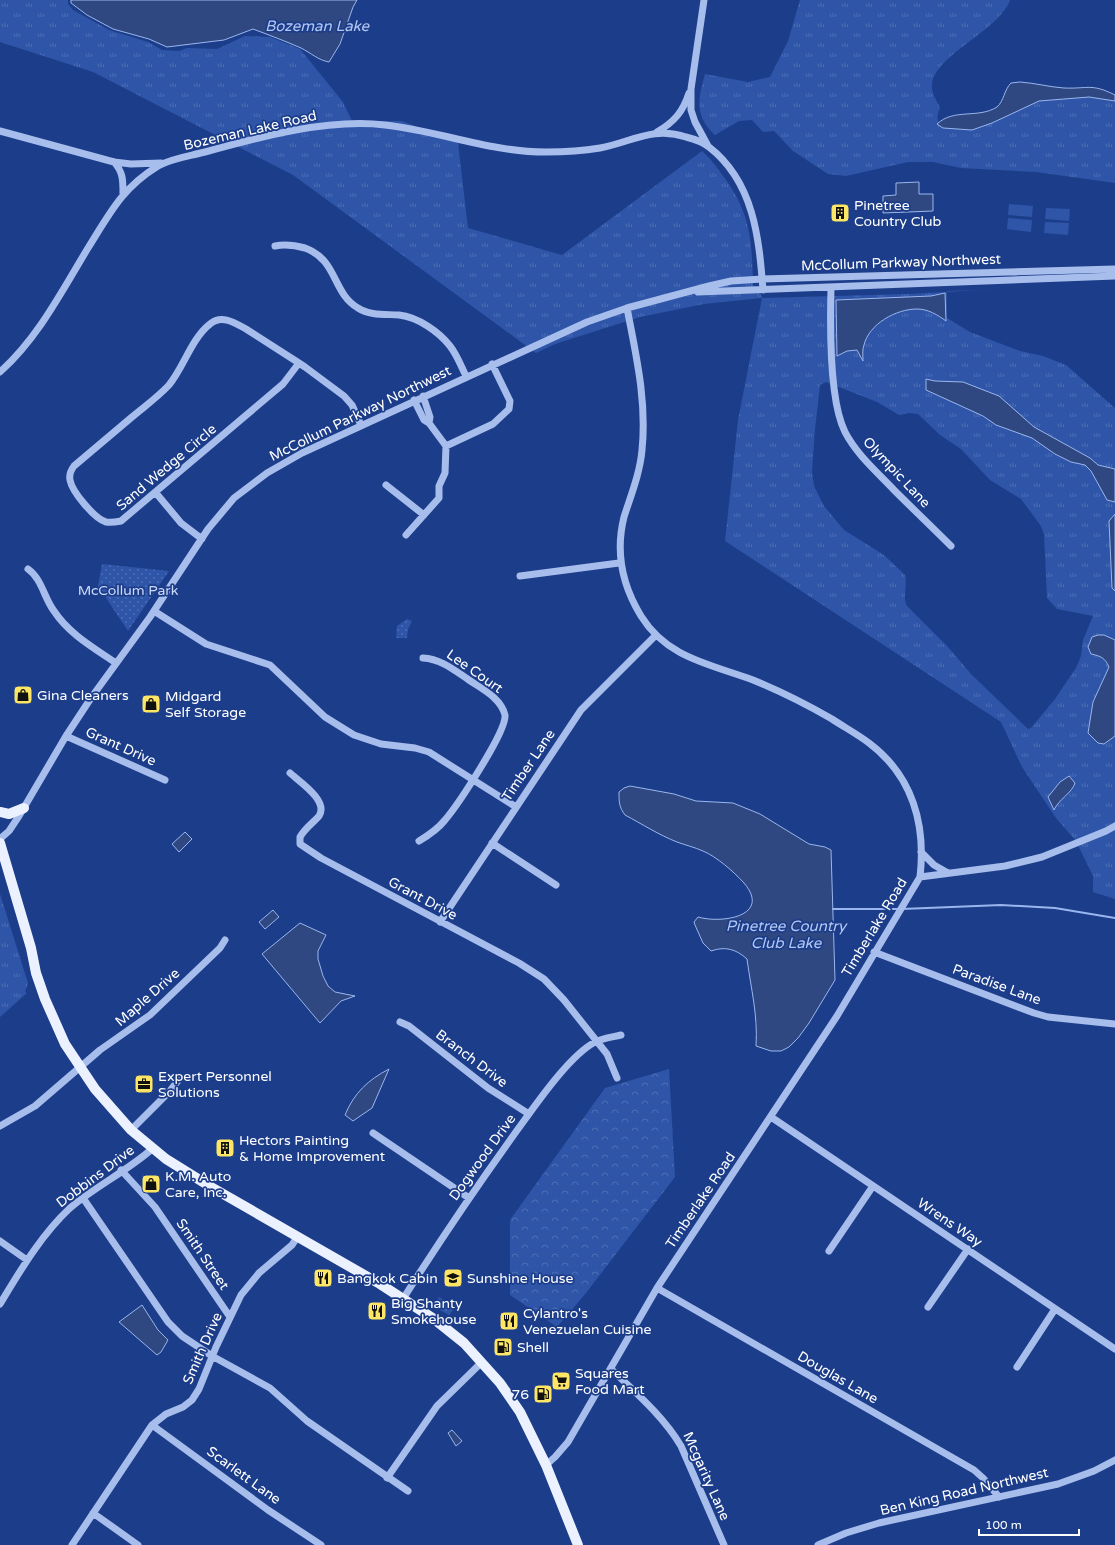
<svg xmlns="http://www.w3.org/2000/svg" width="1115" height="1545" font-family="'Varela Round',sans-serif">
	<defs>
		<pattern id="grass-tufts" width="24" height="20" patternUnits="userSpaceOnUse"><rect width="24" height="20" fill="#2f55a8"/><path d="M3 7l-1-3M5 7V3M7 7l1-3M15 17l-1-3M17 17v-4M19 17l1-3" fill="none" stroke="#4e6eb5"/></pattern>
		<pattern id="forest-crowns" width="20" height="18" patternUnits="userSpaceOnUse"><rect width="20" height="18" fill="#2f55a8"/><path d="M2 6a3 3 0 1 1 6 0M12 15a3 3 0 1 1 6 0" fill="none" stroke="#4e6eb5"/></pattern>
		<pattern id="park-dots" width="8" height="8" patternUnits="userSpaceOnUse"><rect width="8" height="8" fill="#2f55a8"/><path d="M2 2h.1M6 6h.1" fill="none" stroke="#4e6eb5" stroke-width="1.8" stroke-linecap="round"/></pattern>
	</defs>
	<rect width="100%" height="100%" fill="#1c3d8a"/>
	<!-- grass -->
	<path fill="url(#grass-tufts)" fill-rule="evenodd" d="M0,0H68V4L73,10L109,30L148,42L162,50L179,51L187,48L217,49L245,36L270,37L300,49L343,102L352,121H402L458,143L468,228L562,255L702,151C712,160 718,169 726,180C751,215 752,243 753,285L759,290L762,298L910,294L980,290L1021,284L979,290L947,291V318L970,332L1020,351L1043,356L1066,365L1115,408V899L1093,892V876L1076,841L1056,818L1022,767L1001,722L725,541L738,420L762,298L704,304L640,317L555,344L536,353L293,175L93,72L0,42ZM826,382L877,402L899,415L909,413L918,414L940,435L961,449L990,480L1021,499L1041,526L1044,534L1047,598L1057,609L1093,616L1083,640L1081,656L1076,668L1055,699L1031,728L1028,729L971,674L948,647L907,606C902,596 908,585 905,575L884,555L844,530L824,506L814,486L812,472L815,429L820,385Z
		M800,0H1010C999,31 934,55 932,85C931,93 937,101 940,108C937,115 936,119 941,126C998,110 1056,88 1115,99V183L1036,172L961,168L933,162H908L846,176L828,174L793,151L774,131L763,132L752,120L739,121L715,135C694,116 698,99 705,74L748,82L770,77L788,41Z
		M0,894L28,983L25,992L27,993L0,1017Z"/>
	<!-- forest -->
	<path fill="url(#forest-crowns)" d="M669,1069L675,1177L586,1293L557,1327L510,1295V1220L605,1088Z"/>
	<!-- park -->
	<path fill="url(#park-dots)" d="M102,564L169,571L128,631L98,586Z
		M407,619L412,621L408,629L407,638H396L397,626Z
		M439,1297L455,1307L449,1315L432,1306Z"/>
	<!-- garden -->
	<path fill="#2f55a8" d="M1009,204L1033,206L1032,217L1008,215Z
		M1046,208L1070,209L1069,221L1045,219Z
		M1008,218L1032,220L1031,232L1007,229Z
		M1045,222L1069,223L1068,235L1044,233Z"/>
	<!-- water -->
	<path fill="#304881" stroke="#9ab6ee" d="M71,0H357L353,7L340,44L329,62C318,60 311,53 301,48C285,41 269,35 253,29L224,40L167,47L149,39L113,29L87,15L71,3Z
		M1020,82C1035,83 1049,87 1064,88C1088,89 1091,83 1115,95V101L1089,97L1039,101L992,123L972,130L943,128L937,124C954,108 978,119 997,107C1004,101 1004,90 1011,83Z
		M919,182V194H933V211L883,213V196L896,195V183Z
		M945,293L946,321C938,315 928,309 917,309C896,309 869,324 864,345C862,350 863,356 863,361L857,350L847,351L837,356L836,300L931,296Z
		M926,379L935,381L963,382L999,396L1034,427L1090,458L1098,465L1115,469V502L1107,500L1091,471L1085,465L1071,462L1055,454L1032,438L996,425L983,416L926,390Z
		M1115,514V591L1112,588L1109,521Z
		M1098,635H1104L1115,640V736L1104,744L1098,743L1088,733L1093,702L1109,667C1105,658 1101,656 1091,654L1088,647L1092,637Z
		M1069,776L1075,783C1072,793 1059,799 1054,810L1048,797L1060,782Z
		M630,786L674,794L696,801L733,803L760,814L809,844L825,847L831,850L835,980L809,1023L798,1038L789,1047L781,1051H771L756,1046C758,1015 751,989 747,959C736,949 725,946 711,951L703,943L695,925L694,922L698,917C722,924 772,916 744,883C733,871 717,857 703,851C694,847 685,845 677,842C659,835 642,824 625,815C619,807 619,802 619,792L624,788Z
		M185,832L192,839L179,852L172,844Z
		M273,910L279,917L265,929L259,922Z
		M300,923L326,935L318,951V959L323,976L328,986L335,992L355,996L341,1001L320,1023L262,954Z
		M389,1069L372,1108L353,1121L345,1115C354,1093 368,1080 389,1069Z
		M142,1305L158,1330L168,1340L161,1352L157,1355L119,1322Z
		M452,1430L462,1441L456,1446L448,1433Z"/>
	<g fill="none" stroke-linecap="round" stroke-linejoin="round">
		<!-- stream -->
		<path stroke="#9ab6ee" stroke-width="2" d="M833,909H898
			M902,909L1001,905L1055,908L1115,918"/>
		<!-- minor -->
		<path stroke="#a7bdec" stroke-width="7" d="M704,0L691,89V110L695,122L708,146
			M0,131L114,162L131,164L161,163
			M657,132C674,122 683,112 689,93
			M114,162C123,172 123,180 123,193
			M275,246C285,244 294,245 305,248C338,260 332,293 358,308C370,316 386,314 399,315C418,317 439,332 450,346C457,355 461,366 466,376
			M831,288C830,325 829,400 845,432C857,455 877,472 894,490C913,509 932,527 951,546
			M698,292L1115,276
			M299,363L283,384L121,521C116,522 112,523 106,522C95,519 72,492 70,480C69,475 71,470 74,466C93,450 113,433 132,417C145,406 158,397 169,385C184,367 191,339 210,324C222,314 235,323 246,329L299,363L305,367L344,396L352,405L361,425
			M0,372C38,338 62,291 88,248C110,213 122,188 158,166C172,158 190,156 205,152C259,137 329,118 385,125C440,131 489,152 546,152C564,152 582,151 600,148C632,142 653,126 686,137C694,139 703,142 709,147C754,182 759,238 763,290
			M423,396L430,417L429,423
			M446,446L493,424L509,409L510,401L492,364
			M386,485L424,515
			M156,493L181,523L202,539
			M406,535L439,498V486L445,473L446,446L429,423L424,420L414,400
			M28,569C42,579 44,598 54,611C69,634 94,648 116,663
			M520,576L619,563
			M154,611L206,644L270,665L325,717L354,735L381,744L415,748L429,752L516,807
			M66,736L165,780
			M290,773C300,782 329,801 319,816C313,823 305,828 300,837V844L321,858L519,963L544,979L564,1000L607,1054L617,1078
			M0,839L9,831L19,816L66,736L91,698L150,617L208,529L234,498L267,473L302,453L587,322L627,308L709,286L731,281L762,279L1115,269
			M419,841C429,835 438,829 445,820C457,806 507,731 505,715C501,698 482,689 469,680C454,670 441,659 423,658
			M492,843L556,885
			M921,852L934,865L948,873
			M920,877L1005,866L1042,857L1106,831L1115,826
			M440,922L581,710L655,636
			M874,952L1034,1013L1048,1017L1115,1024
			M400,1022L409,1026L488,1088L529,1114
			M771,1117L1115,1349
			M0,1126L35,1106L100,1050L150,1015L220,948L225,940
			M131,1130L170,1091L180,1078
			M373,1133L469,1198
			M121,1170L155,1207L230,1317
			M83,1198L168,1322L182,1336L212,1356L270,1388L307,1421L408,1491
			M0,1241L27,1260
			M829,1251L873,1186
			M657,1288L974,1470L983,1478L999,1497
			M403,1299C442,1237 483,1177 526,1118C542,1096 571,1055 595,1042C603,1038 613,1037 621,1035
			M0,1304C20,1271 41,1235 70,1208C96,1186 127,1171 152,1149
			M928,1307L968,1249
			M1017,1367L1055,1309
			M611,1369C636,1393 663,1416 681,1446L724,1545
			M152,1425L268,1510L321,1545
			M546,1465L555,1457L568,1442L657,1288L837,1016L920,877C926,825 913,776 869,743C857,734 844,727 832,719C806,704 780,691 753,680C710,664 667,658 641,616C622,585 615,553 624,517C631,495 640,473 642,450C647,401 636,355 627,308
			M387,1478L437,1406L482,1362
			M93,1513L138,1545
			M72,1545L152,1425L166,1414L183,1407L192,1400L199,1389L216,1347L241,1295L259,1273L292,1245L298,1236
			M818,1545L846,1533L879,1523L1058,1484L1094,1471L1115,1460"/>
		<!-- major -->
		<path stroke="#ecf1ff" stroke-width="10" d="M0,812L9,814L24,808
			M0,843L31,948L36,973L45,999L65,1044L95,1089L131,1130L166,1159L211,1187L380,1284L434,1319L464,1343L500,1383L520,1412L546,1465L578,1545"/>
	</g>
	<!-- icons -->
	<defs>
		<g id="building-square" transform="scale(1)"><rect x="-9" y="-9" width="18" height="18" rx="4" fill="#fde565" stroke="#1c3d8a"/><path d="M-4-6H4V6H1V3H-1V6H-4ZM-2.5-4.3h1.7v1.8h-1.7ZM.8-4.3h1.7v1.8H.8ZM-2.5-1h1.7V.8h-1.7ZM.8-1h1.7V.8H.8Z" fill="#111"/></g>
		<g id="shop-square" transform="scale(1)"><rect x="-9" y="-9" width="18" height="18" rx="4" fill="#fde565" stroke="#1c3d8a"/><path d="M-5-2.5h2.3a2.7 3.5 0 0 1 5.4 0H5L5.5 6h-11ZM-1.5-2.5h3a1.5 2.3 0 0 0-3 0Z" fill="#111"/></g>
		<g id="office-square" transform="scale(1)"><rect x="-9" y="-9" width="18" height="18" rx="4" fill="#fde565" stroke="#1c3d8a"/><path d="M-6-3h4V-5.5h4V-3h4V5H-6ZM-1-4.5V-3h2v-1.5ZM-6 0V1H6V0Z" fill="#111"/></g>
		<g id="restaurant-square" transform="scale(1)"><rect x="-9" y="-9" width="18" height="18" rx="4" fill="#fde565" stroke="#1c3d8a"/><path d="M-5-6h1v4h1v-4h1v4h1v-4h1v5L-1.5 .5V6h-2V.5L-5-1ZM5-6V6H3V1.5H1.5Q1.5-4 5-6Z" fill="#111"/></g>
		<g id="school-square" transform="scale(1)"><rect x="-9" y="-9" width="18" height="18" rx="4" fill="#fde565" stroke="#1c3d8a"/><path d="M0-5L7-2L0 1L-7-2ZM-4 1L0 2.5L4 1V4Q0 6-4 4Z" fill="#111"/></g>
		<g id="fuel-square" transform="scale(1)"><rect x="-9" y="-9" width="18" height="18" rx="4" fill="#fde565" stroke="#1c3d8a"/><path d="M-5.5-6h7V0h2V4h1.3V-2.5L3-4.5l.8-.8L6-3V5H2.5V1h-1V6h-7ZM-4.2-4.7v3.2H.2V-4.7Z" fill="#111"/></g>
		<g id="supermarket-square" transform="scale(1)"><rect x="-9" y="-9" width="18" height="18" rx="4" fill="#fde565" stroke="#1c3d8a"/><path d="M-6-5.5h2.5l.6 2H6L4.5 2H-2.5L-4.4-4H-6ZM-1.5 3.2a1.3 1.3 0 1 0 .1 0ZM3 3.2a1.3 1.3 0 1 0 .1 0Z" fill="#111"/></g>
	</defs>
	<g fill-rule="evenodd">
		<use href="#building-square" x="840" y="213"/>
		<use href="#shop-square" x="23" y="695"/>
		<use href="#shop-square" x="151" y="704"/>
		<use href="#office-square" x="144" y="1084"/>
		<use href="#building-square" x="225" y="1148"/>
		<use href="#shop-square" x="151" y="1184"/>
		<use href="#restaurant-square" x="323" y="1278"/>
		<use href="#school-square" x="453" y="1278"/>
		<use href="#restaurant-square" x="377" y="1311"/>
		<use href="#restaurant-square" x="509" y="1321"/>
		<use href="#fuel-square" x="503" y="1347"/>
		<use href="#supermarket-square" x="561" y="1381"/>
		<use href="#fuel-square" x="543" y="1394"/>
	</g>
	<g text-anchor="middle" stroke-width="3.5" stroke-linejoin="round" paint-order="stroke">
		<!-- street labels -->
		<g font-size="14" fill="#fff" stroke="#1c3d8a">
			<text transform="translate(250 130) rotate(-13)" y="5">Bozeman Lake Road</text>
			<text transform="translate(901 262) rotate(-2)" y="5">McCollum Parkway Northwest</text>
			<text transform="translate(360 413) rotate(-26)" y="5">McCollum Parkway Northwest</text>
			<text transform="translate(166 467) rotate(-40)" y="5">Sand Wedge Circle</text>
			<text transform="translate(897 472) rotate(47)" y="5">Olympic Lane</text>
			<text transform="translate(475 671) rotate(35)" y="5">Lee Court</text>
			<text transform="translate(121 746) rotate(24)" y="5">Grant Drive</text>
			<text transform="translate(528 765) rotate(-56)" y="5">Timber Lane</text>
			<text transform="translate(423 898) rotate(28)" y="5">Grant Drive</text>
			<text transform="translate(874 927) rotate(-59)" y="5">Timberlake Road</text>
			<text transform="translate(997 984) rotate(20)" y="5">Paradise Lane</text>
			<text transform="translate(147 997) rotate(-41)" y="5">Maple Drive</text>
			<text transform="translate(472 1058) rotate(37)" y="5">Branch Drive</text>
			<text transform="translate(482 1157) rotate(-54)" y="5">Dogwood Drive</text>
			<text transform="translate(95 1176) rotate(-37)" y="5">Dobbins Drive</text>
			<text transform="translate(700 1200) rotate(-56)" y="5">Timberlake Road</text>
			<text transform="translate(950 1222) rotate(34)" y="5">Wrens Way</text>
			<text transform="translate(203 1254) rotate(56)" y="5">Smith Street</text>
			<text transform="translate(202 1348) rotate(-66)" y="5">Smith Drive</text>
			<text transform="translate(838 1377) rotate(30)" y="5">Douglas Lane</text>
			<text transform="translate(244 1475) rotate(36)" y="5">Scarlett Lane</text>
			<text transform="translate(707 1476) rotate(66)" y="5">Mcgarity Lane</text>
			<text transform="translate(964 1491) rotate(-13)" y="5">Ben King Road Northwest</text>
		</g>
		<!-- poi labels -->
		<g font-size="14" fill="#fff" stroke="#1c3d8a" text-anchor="start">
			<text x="854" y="210">Pinetree<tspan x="854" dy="16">Country Club</tspan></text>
			<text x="37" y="700">Gina Cleaners</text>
			<text x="165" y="701">Midgard<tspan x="165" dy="16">Self Storage</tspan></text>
			<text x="158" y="1081">Expert Personnel<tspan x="158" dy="16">Solutions</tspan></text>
			<text x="239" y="1145">Hectors Painting<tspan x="239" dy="16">&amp; Home Improvement</tspan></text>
			<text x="165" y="1181">K.M. Auto<tspan x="165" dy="16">Care, Inc.</tspan></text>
			<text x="337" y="1283">Bangkok Cabin</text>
			<text x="467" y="1283">Sunshine House</text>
			<text x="391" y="1308">Big Shanty<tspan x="391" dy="16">Smokehouse</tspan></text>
			<text x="523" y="1318">Cylantro's<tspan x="523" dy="16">Venezuelan Cuisine</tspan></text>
			<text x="517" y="1352">Shell</text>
			<text x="575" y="1378">Squares<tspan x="575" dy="16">Food Mart</tspan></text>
			<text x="529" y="1399" text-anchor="end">76</text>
		</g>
		<!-- park labels -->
		<g font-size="14" fill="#ccdaf9" stroke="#1c3d8a">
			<text x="128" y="595">McCollum Park</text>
		</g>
		<!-- water labels -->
		<g font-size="15" font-style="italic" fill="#b3c7f3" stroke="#1c3d8a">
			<text x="317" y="31">Bozeman Lake</text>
			<text x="786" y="931">Pinetree Country<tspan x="786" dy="17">Club Lake</tspan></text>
		</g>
	</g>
	<!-- scale -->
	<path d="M979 1529v6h100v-6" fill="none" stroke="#ffffff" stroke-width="2"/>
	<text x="985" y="1529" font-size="12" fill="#ffffff" stroke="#1c3d8a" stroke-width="3" paint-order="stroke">100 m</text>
</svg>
